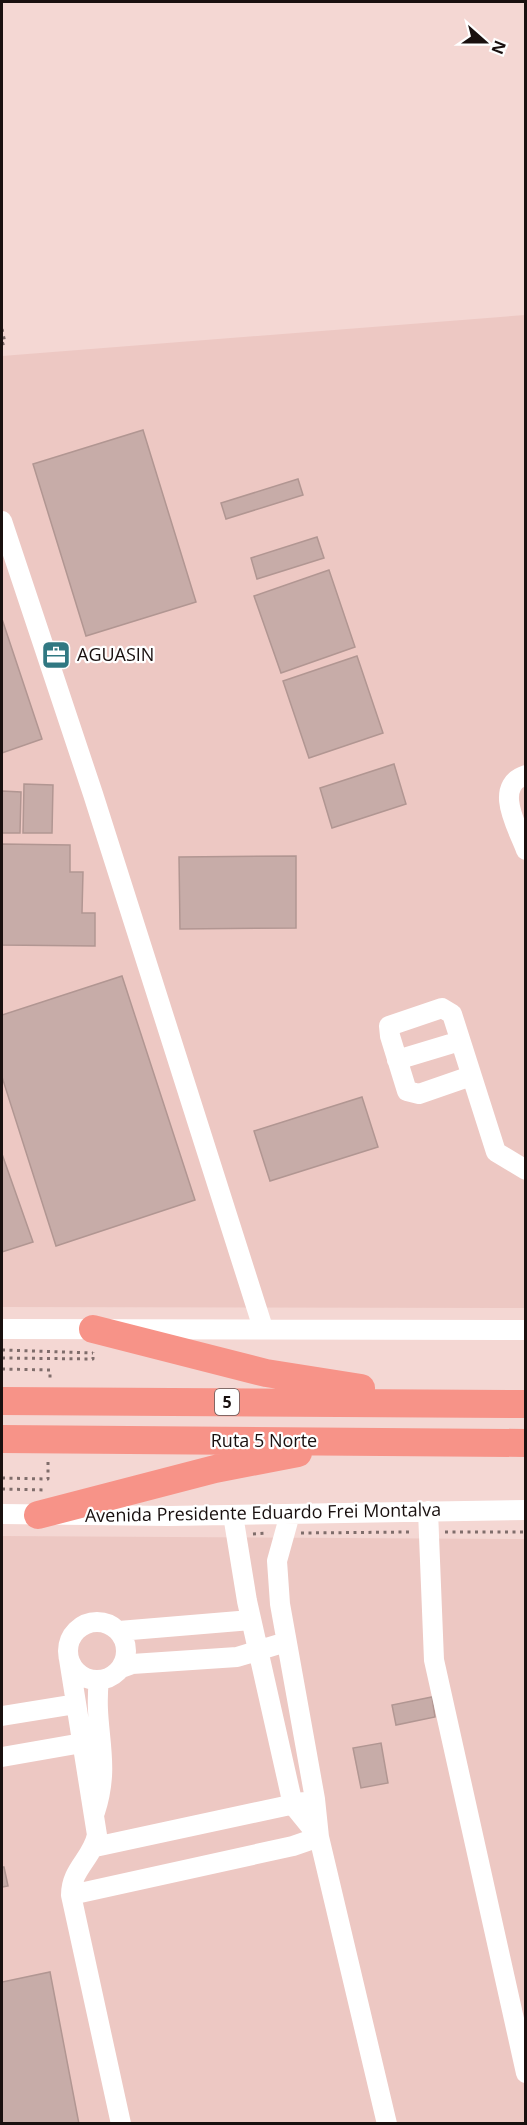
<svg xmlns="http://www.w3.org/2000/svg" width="527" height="2125" font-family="'Open Sans',sans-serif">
	<rect width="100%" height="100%" fill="#f4d7d3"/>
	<!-- built -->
	<path fill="#edc8c3" d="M525,315V1308L2,1307V356Z
		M2,1536L525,1539V2123L2,2124Z"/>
	<!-- building -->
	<path fill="#c7aca8" stroke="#b19692" stroke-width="1.5" d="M143,430L196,602L86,636L33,464Z
		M298,479L303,495L226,519L221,503Z
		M317,537L324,558L257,579L251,558Z
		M329,570L355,647L281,673L254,596Z
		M2,619L42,739L2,753Z
		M357,656L383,733L309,758L283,681Z
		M394,764L406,804L332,828L320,788Z
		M24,784L53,785L52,833H23Z
		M2,791L21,792L20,833H2Z
		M2,844L70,845V872H83L82,913H95V946L2,945Z
		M296,856V928L180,929L179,857Z
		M122,976L195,1200L56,1246L2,1077V1015Z
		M362,1097L378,1147L270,1181L254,1131Z
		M2,1154L33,1242L2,1252Z
		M432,1697L435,1717L396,1725L392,1705Z
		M381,1743L388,1783L361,1788L353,1748Z
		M2,1867H4L8,1886L2,1887Z
		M50,1972L79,2124H2V1982Z"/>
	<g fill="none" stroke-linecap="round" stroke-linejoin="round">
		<!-- path -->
		<path stroke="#7f6d6b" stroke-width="3" stroke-dasharray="3 4.5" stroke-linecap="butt" d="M2,329L5,343L2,344
			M2,1350L93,1353
			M2,1358L93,1359V1352
			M2,1369L50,1370V1382
			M2,1478L48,1479V1461
			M2,1489L46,1490
			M445,1532H526
			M301,1533L412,1532
			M253,1534L268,1533"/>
		<!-- minor -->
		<path stroke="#fff" stroke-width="20" d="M2,521L93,794L263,1328
			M526,775C492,786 518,828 526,850
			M397,1060L460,1041
			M471,1076L419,1094L407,1091L390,1036L389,1026L442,1008L452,1014L496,1152L526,1170
			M2,1329L526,1330
			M428,1511L434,1660L526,2073
			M2,1514L170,1516L526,1510
			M290,1514L277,1561L280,1604L315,1799L319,1837L387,2124
			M233,1515L247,1601L293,1805L319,1837
			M68 1651a29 29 0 1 1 58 0a29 29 0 1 1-58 0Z
			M119,1631L251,1620
			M69,1659L97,1835C92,1859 71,1869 71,1895L121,2124
			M121,1668L132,1664L237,1657L286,1642
			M2,1716L76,1704
			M2,1757L82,1743
			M95,1812C112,1761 93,1730 99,1680
			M95,1847L304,1802
			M71,1895L293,1846L319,1837"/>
		<!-- highway -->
		<path stroke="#f79388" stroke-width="28" d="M93,1329L266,1373L361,1388
			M2,1401L526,1404
			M2,1439L526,1443
			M38,1515L215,1469L298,1453"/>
	</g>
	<!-- icons -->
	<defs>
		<g id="office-square" transform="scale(1.5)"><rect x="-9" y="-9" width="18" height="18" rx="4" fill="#307882" stroke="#fff"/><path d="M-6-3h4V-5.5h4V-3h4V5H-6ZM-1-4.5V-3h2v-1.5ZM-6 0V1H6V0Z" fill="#fff"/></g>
	</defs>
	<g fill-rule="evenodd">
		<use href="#office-square" x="56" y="655"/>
	</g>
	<g text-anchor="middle" stroke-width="4.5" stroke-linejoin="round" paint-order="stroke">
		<!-- shield labels -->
		<rect fill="#fff" stroke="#5e5857" stroke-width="1.5" x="215" y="1389" width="24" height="26" rx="4.5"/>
		<g font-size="16" font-weight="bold" fill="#19100f">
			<text x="227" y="1408">5</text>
		</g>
		<!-- poi labels -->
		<g font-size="18" fill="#19100f" stroke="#fff" text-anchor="start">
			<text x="77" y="661">AGUASIN</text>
		</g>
		<!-- street labels -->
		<g font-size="18" fill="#19100f" stroke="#fff">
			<text x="264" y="1447">Ruta 5 Norte</text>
			<text transform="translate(263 1513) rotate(-1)" y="6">Avenida Presidente Eduardo Frei Montalva</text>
		</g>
	</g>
	<!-- border -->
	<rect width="527" height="2125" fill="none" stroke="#19100f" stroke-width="6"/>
	<!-- north arrow -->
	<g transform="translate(485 42) rotate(111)" stroke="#ffffff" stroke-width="4.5" paint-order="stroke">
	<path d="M0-4.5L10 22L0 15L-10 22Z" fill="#19100f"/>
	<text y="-9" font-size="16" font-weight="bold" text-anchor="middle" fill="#19100f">N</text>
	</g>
</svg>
